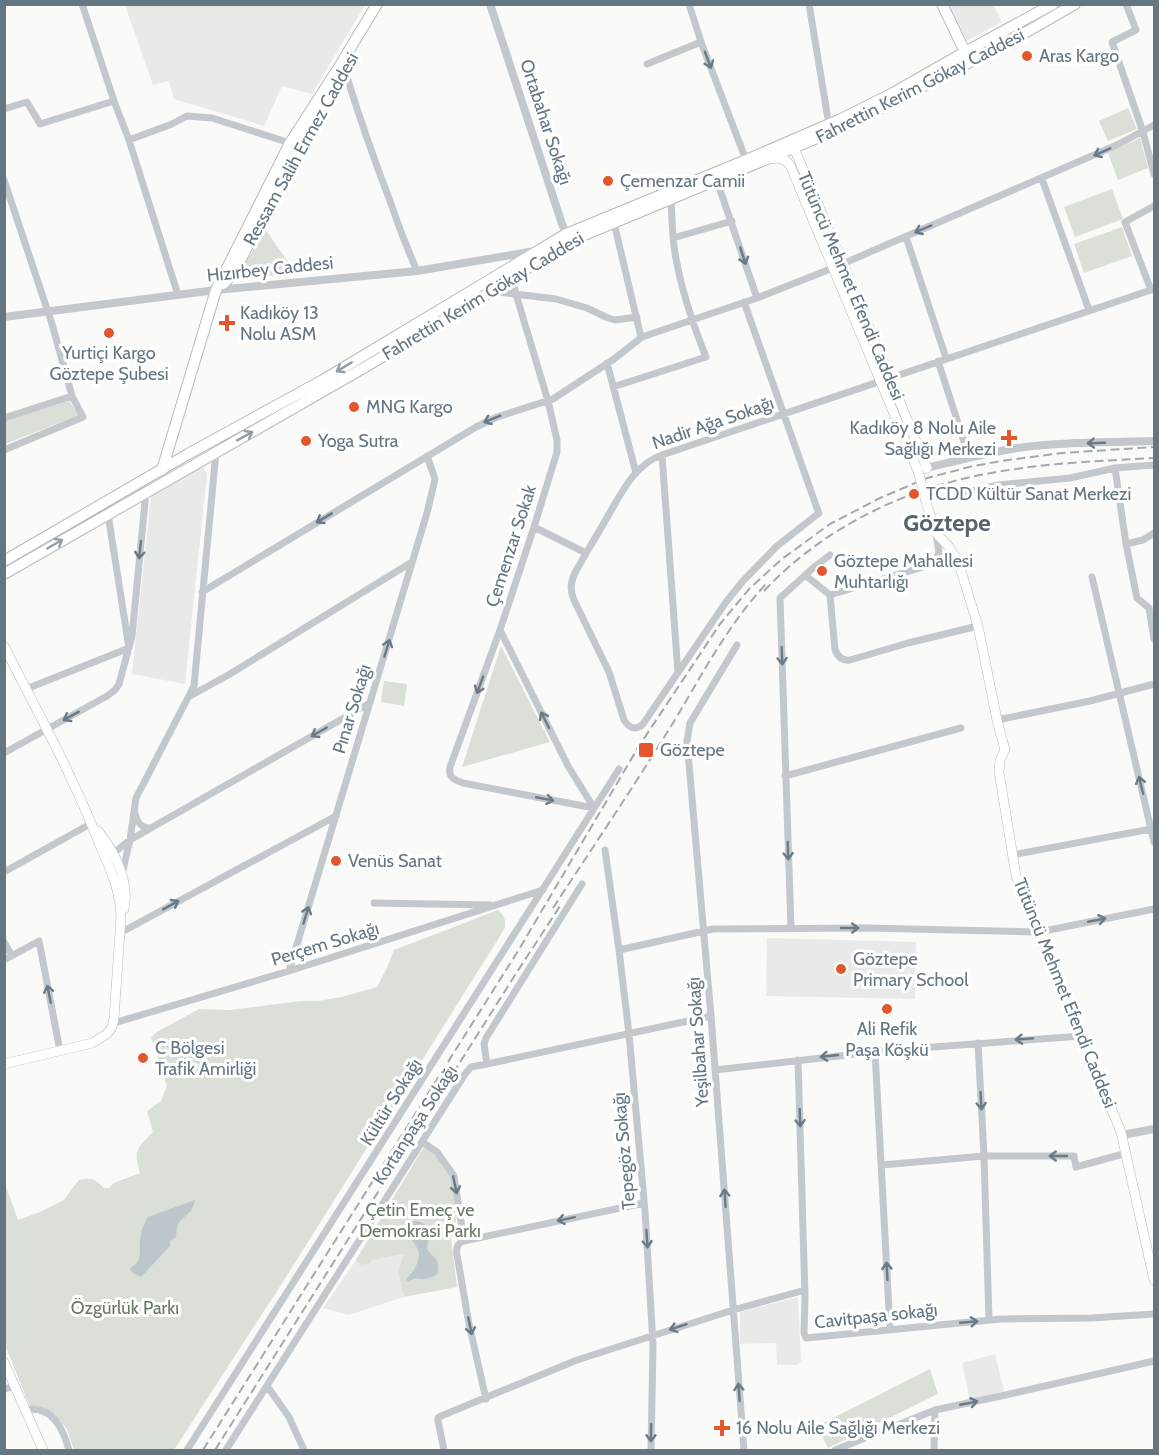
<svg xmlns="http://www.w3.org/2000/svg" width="1159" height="1455" font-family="Cabin,sans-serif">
	<rect width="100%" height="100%" fill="#fafaf8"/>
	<!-- built -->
	<path fill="#e8e9e9" d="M125,5V4L365,5L312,94L282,86L264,126L174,99L169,81L153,85Z
		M947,5H993L1002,22L966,41Z
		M199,466H203L207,474L185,684L132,674L151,495Z
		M767,938L916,942L915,999L766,996Z
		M405,1254L398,1273L404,1297L349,1315L323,1308L356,1260L362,1265L371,1260Z
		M798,1297L801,1361L796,1365H777L776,1343L740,1344V1312Z
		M995,1354L1004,1391L970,1401L962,1363Z"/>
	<!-- green -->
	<path fill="#dadfd7" d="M1128,108L1137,129L1108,141L1099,121Z
		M1140,138L1148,168L1118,180L1108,153Z
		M1112,189L1123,219L1075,237L1064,207Z
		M1122,227L1132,256L1084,273L1074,244Z
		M265,229L296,273H297L246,278L240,273Z
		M69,401L79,415L5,444V420Z
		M501,646L550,742L462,767Z
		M384,681L407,684L404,706L381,702Z
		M498,910C504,915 506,920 505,928L286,1277L174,1450H74L67,1429L54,1414L30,1407L5,1345L4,1181L18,1220L40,1212L64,1200L71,1190L79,1180C93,1178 94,1178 104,1188H109L114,1183L140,1173C133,1150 137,1148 153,1132L147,1111L161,1101L167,1086L151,1037L157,1032L199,1009L229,1010L301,1001H318L342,997L377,987L387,968L394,950Z
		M423,1148L433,1149L453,1179L457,1235L451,1238L457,1287L404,1297L398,1273L404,1254L372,1260L370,1263L361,1265L356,1260Z
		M930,1369L938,1394L828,1448L817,1426Z"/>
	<!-- water -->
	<path fill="#bbc7cb" d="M195,1200L191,1211L180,1221L177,1226L176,1237L170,1241V1246L141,1277L131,1272L130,1268C143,1261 139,1254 140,1242C140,1233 144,1224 148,1217Z
		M413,1221C432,1221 429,1236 427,1249C434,1259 441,1259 437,1274C430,1279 423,1280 415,1278L408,1282L406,1279C414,1272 423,1258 417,1248C414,1241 408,1237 405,1231L408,1224Z"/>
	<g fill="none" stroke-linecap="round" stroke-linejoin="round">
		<!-- secondary casing -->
		<g stroke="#b3babf" stroke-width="10">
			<path id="secondary" d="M770,159C778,157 785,158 790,165L918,471L927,468L843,264L794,148L790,145
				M926,502L936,533L949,547L958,561L978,626L997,720L1005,750L1000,760L999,772L1016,876L1121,1132L1154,1280
				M4,646C36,709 71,772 97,838C108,865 120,886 121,917L114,1018L112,1027L107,1034L92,1043L4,1064
				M98,831C115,852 130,882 124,909
				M4,1362L43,1450"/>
		</g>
		<!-- primary casing -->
		<g stroke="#b5babe" stroke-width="12">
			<path id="primary" d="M942,4L965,52L966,57
				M223,284L233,274L299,148L331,91
				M162,470L216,290L290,143L339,67L377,4
				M4,561L188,454L323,380L566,234L746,160L841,119L893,93L956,57L1053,4
				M4,574L367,366L484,296L554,251L575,239L853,123L1016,38L1075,4"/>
		</g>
		<!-- minor -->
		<path stroke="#c3c8cc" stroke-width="7" d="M82,4L114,101L129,140L178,295
			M689,4L701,42L746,160
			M809,4L829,125
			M1126,4L1136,30L1112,42L1143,132L1154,174
			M647,64L701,42
			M344,68C358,113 373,157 390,201C398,225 407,248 417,271
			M4,109L27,102L40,124L114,101
			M129,140L172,124L187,116L212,118L290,143
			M1042,179L1089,310
			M4,180L52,324L72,396L83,417L4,450
			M717,181L757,298
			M614,223L641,337
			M906,237L946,358
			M673,238L732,221
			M513,277L515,291L548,401L557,440V452L534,527L500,630L450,767C448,777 454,780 463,783L594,808
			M1151,290L1125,222L1154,206
			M491,293L499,292L556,299L587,308L608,318L615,320L637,317
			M744,302L818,511L819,513L777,546L743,581L726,602L643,724C636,731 629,728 624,720L609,672L574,600C569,589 571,580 577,569C586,553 596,537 605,521C620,496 633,465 662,455C826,399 990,343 1154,289
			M938,361L969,457
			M607,363L636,473
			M613,387L706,357C692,322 679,284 674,246C672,231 672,215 671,200
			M4,418L72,396
			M662,455L678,673
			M1115,468L1126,544L1137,598L1149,608L1154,639
			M959,494L999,485L1070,478L1115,468L1154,465
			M534,527L586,553
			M1126,544L1143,540L1154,533
			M805,575L830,595L835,650C838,657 843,661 850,660L908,643L978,626
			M1092,577L1154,842
			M202,592L476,427L497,417L553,399L614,359L642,337L757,298L833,268L1117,145L1154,125
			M830,595L933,564L939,553L936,533
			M500,630L568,766L594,808
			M737,645L690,723L687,741L711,1016L744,1450
			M26,689L129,648L108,514
			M190,696L230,674L412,562
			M997,720L1090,701L1154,684
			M4,753L107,696L115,690L119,684L132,636L146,492
			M785,776L961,728
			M135,814C137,822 142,829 151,828
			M605,850L619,950L629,1034L645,1211L653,1344L651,1450
			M111,855L130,840L370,703
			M1012,855L1151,829
			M4,872L92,823
			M122,874L130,840L136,798L194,686L216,452
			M374,903L491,905
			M791,928L780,598L813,568L830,555
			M120,933L336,816
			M4,942L12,956
			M619,950L713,929L866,928L1039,932L1154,909
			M4,960L39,941L60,1051
			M289,971L427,513L435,479L427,456
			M114,1023L289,971L543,890
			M978,1043L984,1156L989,1320
			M875,1052L890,1329
			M798,1060L805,1297L804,1333L806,1338L1001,1319L1092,1318L1154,1314
			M487,1064L711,1016
			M715,1070L892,1050L1082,1036
			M422,1142L437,1152L454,1176L464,1241
			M882,1165L984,1156H1074L1076,1167L1127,1153
			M267,1386L289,1417L304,1450
			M4,1389L15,1386
			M486,1399L469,1324L457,1255C456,1248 457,1243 464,1241L644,1203
			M25,1410C53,1405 63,1429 69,1450
			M187,1450L619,769
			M226,1450L465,1074L471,1067L487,1064L484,1044L486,1038L582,884
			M444,1450L438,1421V1418L441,1416L577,1360L733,1310L805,1290
			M835,1450L935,1410L1001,1396L1154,1361
			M934,1450L935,1410"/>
		<!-- tertiary -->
		<path stroke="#c3c8cc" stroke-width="8" d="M490,4L562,224L568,237
			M4,317L216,290L417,271L535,251
			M927,468C956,461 986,453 1017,448C1062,442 1109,442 1154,441
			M1122,1135L1154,1129"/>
		<!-- secondary -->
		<use href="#secondary" stroke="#fff" stroke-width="9"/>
		<!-- primary -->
		<use href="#primary" stroke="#fff" stroke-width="10"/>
		<!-- rail -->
		<path stroke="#a2aab0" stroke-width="2" stroke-dasharray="9 4.5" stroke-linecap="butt" d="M764,591C822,529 903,489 986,474C1042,463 1098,461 1154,458
			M553,908C593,847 634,786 673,723C702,675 728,624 767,583
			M203,1450L518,951L639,746L720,624L750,588L782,559L830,524L880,498L927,478L973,466L1008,460L1062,453L1154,447
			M215,1450L517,972L562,903"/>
		<!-- secondary-bridge casing -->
		<g stroke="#b3babf" stroke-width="10" stroke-linecap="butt">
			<path id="secondary-bridge" d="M918,471L926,502"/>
		</g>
		<!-- secondary-bridge -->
		<use href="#secondary-bridge" stroke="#fff" stroke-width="9"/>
	</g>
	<!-- one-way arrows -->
	<defs><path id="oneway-shaft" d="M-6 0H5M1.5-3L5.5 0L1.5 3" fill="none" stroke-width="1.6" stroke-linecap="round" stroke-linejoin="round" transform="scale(1.5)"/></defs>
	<g stroke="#6a7a87">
		<use href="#oneway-shaft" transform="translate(708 60) rotate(69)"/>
		<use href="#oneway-shaft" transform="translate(1102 152) rotate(156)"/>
		<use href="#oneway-shaft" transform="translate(923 229) rotate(157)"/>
		<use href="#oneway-shaft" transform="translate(743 256) rotate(72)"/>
		<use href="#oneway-shaft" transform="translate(492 419) rotate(158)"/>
		<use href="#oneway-shaft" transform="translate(1096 443) rotate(178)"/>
		<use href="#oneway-shaft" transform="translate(324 518) rotate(149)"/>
		<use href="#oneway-shaft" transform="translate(140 550) rotate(96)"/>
		<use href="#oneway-shaft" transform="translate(387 648) rotate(-73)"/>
		<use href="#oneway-shaft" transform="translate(782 656) rotate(88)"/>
		<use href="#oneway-shaft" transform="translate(480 685) rotate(110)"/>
		<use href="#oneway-shaft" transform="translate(71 716) rotate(151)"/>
		<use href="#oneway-shaft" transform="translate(545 720) rotate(-117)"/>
		<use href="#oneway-shaft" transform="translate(319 732) rotate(150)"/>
		<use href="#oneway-shaft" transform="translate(1141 785) rotate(-104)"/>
		<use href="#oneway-shaft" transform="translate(545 799) rotate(11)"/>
		<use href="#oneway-shaft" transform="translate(788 851) rotate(88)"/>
		<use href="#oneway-shaft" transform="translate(171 905) rotate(-29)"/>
		<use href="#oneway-shaft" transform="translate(306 915) rotate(-73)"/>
		<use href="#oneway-shaft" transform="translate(1097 920) rotate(-11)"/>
		<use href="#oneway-shaft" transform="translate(850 928)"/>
		<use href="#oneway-shaft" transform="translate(49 994) rotate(-101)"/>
		<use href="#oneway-shaft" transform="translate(1024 1039) rotate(176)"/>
		<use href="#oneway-shaft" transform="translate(829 1056) rotate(174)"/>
		<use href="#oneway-shaft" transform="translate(981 1101) rotate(87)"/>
		<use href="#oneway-shaft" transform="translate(800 1118) rotate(88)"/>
		<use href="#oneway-shaft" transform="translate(1058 1156) rotate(-180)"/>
		<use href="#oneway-shaft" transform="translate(455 1185) rotate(78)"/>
		<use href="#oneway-shaft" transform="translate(725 1198) rotate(-94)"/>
		<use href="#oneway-shaft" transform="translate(566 1219) rotate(168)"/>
		<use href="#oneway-shaft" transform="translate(647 1239) rotate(86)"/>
		<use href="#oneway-shaft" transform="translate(887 1271) rotate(-93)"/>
		<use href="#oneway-shaft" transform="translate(969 1322) rotate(-5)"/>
		<use href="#oneway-shaft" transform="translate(470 1326) rotate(78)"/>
		<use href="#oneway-shaft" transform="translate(678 1327) rotate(162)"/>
		<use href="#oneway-shaft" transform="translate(739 1392) rotate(-94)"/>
		<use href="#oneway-shaft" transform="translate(969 1403) rotate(-11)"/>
		<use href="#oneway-shaft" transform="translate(651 1433) rotate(91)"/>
	</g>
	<g stroke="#939fa8">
		<use href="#oneway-shaft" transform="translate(344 367) rotate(149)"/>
		<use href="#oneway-shaft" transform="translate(245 436) rotate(-29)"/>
		<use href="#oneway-shaft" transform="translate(55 544) rotate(-30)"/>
	</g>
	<!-- markers -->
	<g fill="#e4572e" stroke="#fff" stroke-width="2">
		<circle cx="1027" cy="56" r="6"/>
		<circle cx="608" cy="181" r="6"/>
		<path d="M224 314h6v6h6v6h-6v6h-6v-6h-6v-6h6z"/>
		<circle cx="109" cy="333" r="6"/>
		<circle cx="354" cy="407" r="6"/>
		<path d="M1006 429h6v6h6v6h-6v6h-6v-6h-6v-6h6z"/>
		<circle cx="306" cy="441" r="6"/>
		<circle cx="914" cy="494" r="6"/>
		<circle cx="822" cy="571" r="6"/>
		<rect x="638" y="742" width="16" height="16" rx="3"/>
		<circle cx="336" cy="861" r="6"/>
		<circle cx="841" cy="969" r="6"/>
		<circle cx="887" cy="1009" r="6"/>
		<circle cx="143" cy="1058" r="6"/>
		<path d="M719 1419h6v6h6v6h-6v6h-6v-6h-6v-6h6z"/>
	</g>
	<g text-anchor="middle" stroke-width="6" stroke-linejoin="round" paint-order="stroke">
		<!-- poi labels -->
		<g font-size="18" fill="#657683" stroke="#fff" text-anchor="start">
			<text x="1039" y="62">Aras Kargo</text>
			<text x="620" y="187">Çemenzar Camii</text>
			<text x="240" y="319">Kadıköy 13<tspan x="240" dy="21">Nolu ASM</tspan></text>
			<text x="109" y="359" text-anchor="middle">Yurtiçi Kargo<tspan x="109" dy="21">Göztepe Şubesi</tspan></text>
			<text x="366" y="413">MNG Kargo</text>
			<text x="996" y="434" text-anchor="end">Kadıköy 8 Nolu Aile<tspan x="996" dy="21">Sağlığı Merkezi</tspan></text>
			<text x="318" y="447">Yoga Sutra</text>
			<text x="926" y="500">TCDD Kültür Sanat Merkezi</text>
			<text x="834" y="567">Göztepe Mahallesi<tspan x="834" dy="21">Muhtarlığı</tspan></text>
			<text x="660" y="756">Göztepe</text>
			<text x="348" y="867">Venüs Sanat</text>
			<text x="853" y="965">Göztepe<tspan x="853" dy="21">Primary School</tspan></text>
			<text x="887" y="1035" text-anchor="middle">Ali Refik<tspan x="887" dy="21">Paşa Köşkü</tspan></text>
			<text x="155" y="1054">C Bölgesi<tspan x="155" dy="21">Trafik Amirliği</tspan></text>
			<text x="736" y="1434">16 Nolu Aile Sağlığı Merkezi</text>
		</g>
		<!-- street labels -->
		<g font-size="18" fill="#657683" stroke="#fff">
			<text transform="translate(920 86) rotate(-27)" y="6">Fahrettin Kerim Gökay Caddesi</text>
			<text transform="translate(546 122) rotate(72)" y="6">Ortabahar Sokağı</text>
			<text transform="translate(301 149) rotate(-61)" y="6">Ressam Salih Ermez Caddesi</text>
			<text transform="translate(270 269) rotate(-6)" y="6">Hızırbey Caddesi</text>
			<text transform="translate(851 286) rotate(67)" y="6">Tütüncü Mehmet Efendi Caddesi</text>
			<text transform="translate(483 296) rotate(-31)" y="6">Fahrettin Kerim Gökay Caddesi</text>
			<text transform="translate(713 423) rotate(-19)" y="6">Nadir Ağa Sokağı</text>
			<text transform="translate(511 546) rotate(-72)" y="6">Çemenzar Sokak</text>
			<text transform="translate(352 709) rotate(-73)" y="6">Pınar Sokağı</text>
			<text transform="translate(325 944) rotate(-17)" y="6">Perçem Sokağı</text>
			<text transform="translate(1065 993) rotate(68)" y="6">Tütüncü Mehmet Efendi Caddesi</text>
			<text transform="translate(698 1042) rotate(-94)" y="6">Yeşilbahar Sokağı</text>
			<text transform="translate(391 1102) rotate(-58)" y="6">Kültür Sokağı</text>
			<text transform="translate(415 1125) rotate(-57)" y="6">Kortanpaşa Sokağı</text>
			<text transform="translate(624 1151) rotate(-95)" y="6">Tepegöz Sokağı</text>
			<text transform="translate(876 1316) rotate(-6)" y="6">Cavitpaşa sokağı</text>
		</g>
		<!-- park labels -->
		<g font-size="18" fill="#687a64" stroke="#fff">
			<text x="420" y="1216">Çetin Emeç ve<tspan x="420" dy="21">Demokrasi Parkı</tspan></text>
			<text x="125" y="1314">Özgürlük Parkı</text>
		</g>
		<!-- district labels -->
		<g font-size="24" font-weight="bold" fill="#57646e" stroke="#fff">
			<text x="947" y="531">Göztepe</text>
		</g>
	</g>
	<!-- border -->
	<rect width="1159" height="1455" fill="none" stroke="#657683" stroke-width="12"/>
</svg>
